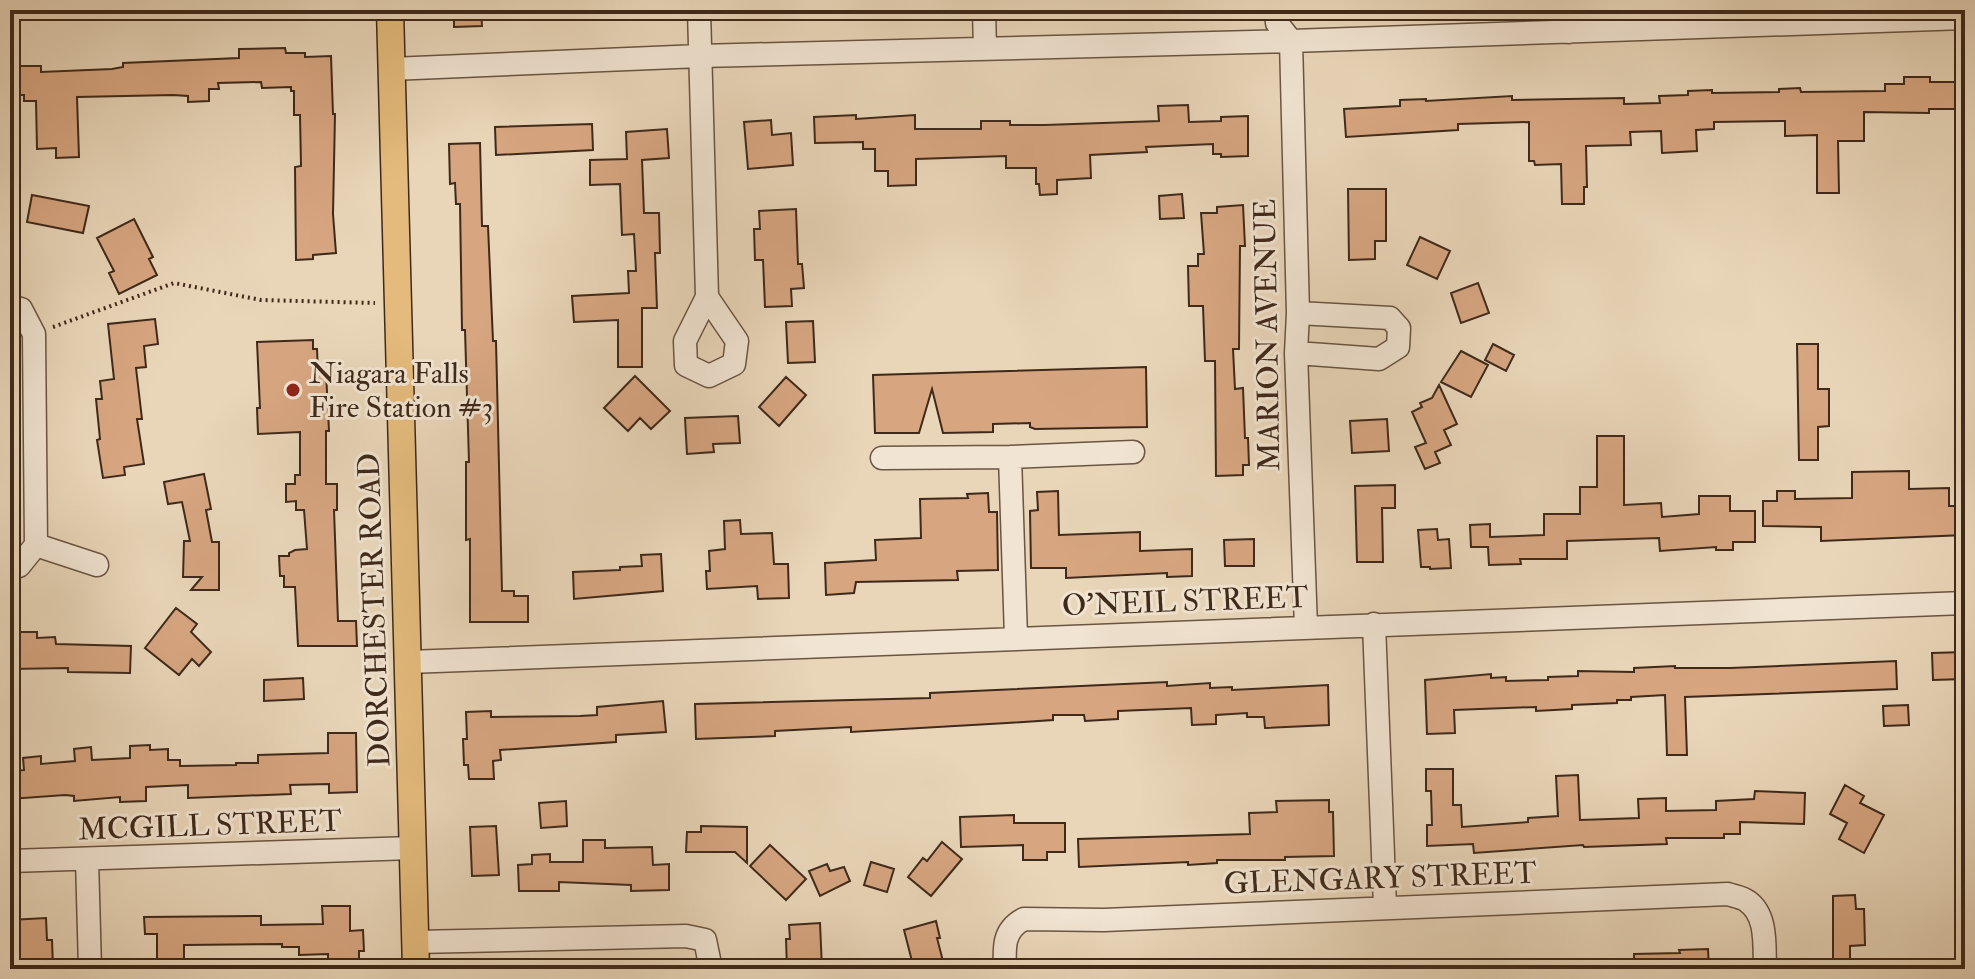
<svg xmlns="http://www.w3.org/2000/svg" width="1975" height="979" font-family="'IM FELL Double Pica',serif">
	<rect width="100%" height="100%" fill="#e9d6b9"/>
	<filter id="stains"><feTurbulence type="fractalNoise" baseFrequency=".0025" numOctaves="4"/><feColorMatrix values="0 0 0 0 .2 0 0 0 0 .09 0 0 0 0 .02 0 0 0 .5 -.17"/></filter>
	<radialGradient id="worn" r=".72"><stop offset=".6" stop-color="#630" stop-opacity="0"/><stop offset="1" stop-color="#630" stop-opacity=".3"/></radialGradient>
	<!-- building -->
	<path fill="#d7a681" stroke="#3f291a" stroke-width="2" d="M454,10H481L482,26L454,27Z
		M285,48L286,53H305V57L331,56L333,114H335L333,214L336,253L313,255V259L296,260L295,167L301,166L300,115H294V91H291V87L262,88L261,82L218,83L219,89H209V101L188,102V96L173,95L77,97L79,157L56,158V148L37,149L36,101H24V95H10V66H41V72L112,69L123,67V63L239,58V49Z
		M1904,77H1930V82H1965V109H1929V113L1864,112V141H1838L1839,193H1817V135L1785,136V121L1714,122V129L1696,130L1697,151L1662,153L1661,131L1630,132L1631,145L1586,146L1587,187H1584V204H1562L1561,164L1535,165L1534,161H1529V122L1458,124V130L1346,137L1344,109L1400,106V100L1426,99V101L1512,96V100L1624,98V104L1660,103L1659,96L1688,95V91L1712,90V93L1779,92V89L1800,88L1801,92L1885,91V84H1904Z
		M1188,105L1189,122L1221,121V117L1248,116V156L1221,157V154H1213V144L1146,147L1147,152L1090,155L1091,178L1057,180V194L1040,195L1039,184H1036V168H1006V156L916,159V185L888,186V171H875V149H863V142L815,143L814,117L856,115V119L915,115V129H981V121H1010V125H1045L1159,121L1158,106Z
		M771,120L772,135L791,133L793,165L748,169L744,122Z
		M592,124L593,150L496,155L495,127Z
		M667,129L669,158L642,160L644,213H659L660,253H655L657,308H642V367H618V320L574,322L572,296L629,293L628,271H636L634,234L622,235L620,184L590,185V160L627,159L626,132Z
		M480,143L482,226H488L493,341H496L502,591H514V596H528V622H470V539L466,540V462H469L465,330H462L460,204H456L455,183L450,184L449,144Z
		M1348,189H1386V241H1375V259L1349,260Z
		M1182,194L1184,218L1160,219L1159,196Z
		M32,195L89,206L83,233L27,222Z
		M1243,205L1245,246H1240L1239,349H1233L1235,389L1243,388L1245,438H1248L1249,465H1243V475L1216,476L1215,361H1205L1203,306H1189L1188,266H1198V254H1204L1201,213H1217V207Z
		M796,209L798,264H802L804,288L791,289L792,306L765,307L763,260H755L754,229H760L759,211Z
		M134,219L153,257L149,259L157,275L119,294L109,273L114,271L97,238Z
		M1420,237L1450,251L1437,279L1407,265Z
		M1478,283L1489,313L1461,323L1451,293Z
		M155,319L158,344L144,346L146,367L136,368L142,419H137L144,464L124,467L125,475L103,478L97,440L100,439L96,399H102L100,381L114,379L108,324Z
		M813,321L815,362L788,363L786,322Z
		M313,340V349H317L318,372H326L329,431H326V484H337V510H334L338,621H356L357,646H298L295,587H284V576H280L279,556H289V553L295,550L307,549L304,510H296V501L286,502V484H295V475H300V432L258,434L257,408H260L257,342Z
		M1493,344L1514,355L1506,371L1485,360Z
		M1797,344H1818V389H1829V426L1818,427V460H1799Z
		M1461,351L1488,365L1471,397L1441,382Z
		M1146,367L1147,427L1035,429L1030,427V423L993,424V432L943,433L932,389L919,433H875L873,375Z
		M635,376L670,411L651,429L640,418L628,431L604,408Z
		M786,377L806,395L779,426L759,407Z
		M1439,385L1457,424L1444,430L1451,445L1435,452L1440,463L1425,469L1415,447L1426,443L1412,412L1422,407L1420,403L1432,398Z
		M738,416L740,443L713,444L714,452L687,454L685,418Z
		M1387,419L1389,451L1352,453L1350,421Z
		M1597,436H1624V505L1661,503L1662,517L1699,514V496H1730V511H1755V542H1733V550H1716V547L1660,551L1659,538L1567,541V559H1520L1521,564L1489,565L1488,547H1471L1470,525L1490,524V537L1544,535V514H1580V487H1597Z
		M1909,471V489L1949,488V506H1965V535L1821,541V527L1763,526V501H1777V491H1795V499L1852,498V472Z
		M204,474L211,509L206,510L212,542H219V590H191L202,577H183L184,541H190L182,502L168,504L164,482Z
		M1395,485V508H1382L1383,562H1357L1355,486Z
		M1058,491L1059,535L1140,532V551L1192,549V576L1167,577V573L1066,578V568H1031L1030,511L1038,510L1037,492Z
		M988,493L989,512H997L998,570L957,571L958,580L856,582L854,593L826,595L825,563L876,560L875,540L921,538L920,499L968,498L967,494Z
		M740,520L741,534L772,533L774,564H788L789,598L758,599L757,586L707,589L706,571H710L709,551L725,549L724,521Z
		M1437,529L1438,540L1449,539L1451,568L1430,569V567H1421L1418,530Z
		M1254,539V566H1225L1224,540Z
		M661,554L663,591L574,599L573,572L620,570V567L642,566L641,555Z
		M176,608L197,624L191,632L211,652L199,666L192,659L179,675L145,648Z
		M10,632H37V638L55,637L56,644L131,646L130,673L68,672V668L11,669Z
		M1965,652V679L1933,680L1932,653Z
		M1896,661L1897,689L1685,697L1687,755H1667L1665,695L1631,697V700H1617V703L1572,705V709L1536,711V707L1454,710L1455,733L1427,734L1425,680L1491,674V678L1506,677V681L1548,680V677L1578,676V671L1634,672V668L1675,666V668H1730Z
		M303,678L304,699L264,701V680Z
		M1167,682V686L1210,683V688L1232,687V690L1328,685L1329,725L1265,728L1264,717H1247V713L1216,715V724L1192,725L1191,708L1118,711V719L1085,721L1084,715H1053V720L1007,723L851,732V727L775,731V736L696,739L695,704L930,698V693Z
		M663,701L666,732L616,735V742L500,750L501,760L493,761L494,779H469L468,765H464L463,739H467L466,712L491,711V717L580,716L597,715V707Z
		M1908,705L1909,725L1884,726L1883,706Z
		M328,733H356L357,792L329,793V784L290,785L291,794L188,798V785L146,787V801L120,802V797L74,801V796L65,795L10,799V771L24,770L23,758L41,756V764L75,761L74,749L91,747L92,760L130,758V746L150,745V750L168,749V760H180V766L236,765V763H258V755L328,753Z
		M1426,769H1453V805H1461L1462,827L1528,822V818L1558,816L1556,776L1578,775L1580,820L1639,818L1638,799L1666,798V811L1716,810V801L1754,799L1755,791L1805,793L1804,824L1740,822V834H1724V838H1666L1667,844L1584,847L1583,845L1474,853L1473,844L1427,846V825H1432L1431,791H1426Z
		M1845,785L1864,796L1860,803L1884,815L1864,853L1839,839L1847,823L1830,814Z
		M1329,800V812H1333L1334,856L1285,857V860H1217V863L1188,865V862L1079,867L1078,839L1250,834L1249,813L1277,812L1276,801Z
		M566,801L567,826L541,828L539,803Z
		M1014,815V823H1065V852H1047V860H1023V845L961,847L960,817Z
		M496,826L499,875L472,876L470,827Z
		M701,826L747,827V863L735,852H686L687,832H701Z
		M583,840H605V848L652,847L653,865L669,864V890L631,891V885L559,882V891H519L518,865L532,864V855L550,854V862H583Z
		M942,842L962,859L931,896L908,877L923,858L927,861Z
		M770,845L806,879L786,900L750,866Z
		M871,862L894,869L887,892L864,885Z
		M827,864L830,871L844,867L850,881L820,896L809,871Z
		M1855,895L1856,909H1864L1865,945L1850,946V969H1833V896Z
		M322,906H350V931L363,930L364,951H359V969H328V954L299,955V947H282V944L184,945V969H157V934H145L144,917L261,916V925L323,924Z
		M46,918L47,940H52L53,966L20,967V952H10V920Z
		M936,921L940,938H937L945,969H914L904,930Z
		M820,923L822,969H787L786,939H790L789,925Z
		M1708,949L1709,969H1634V954L1680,953L1679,950Z"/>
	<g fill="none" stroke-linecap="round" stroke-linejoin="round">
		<!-- minor casing -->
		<g stroke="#6a5442" stroke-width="25">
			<path id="minor" d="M699,10L707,297L685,341L686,365L709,376L734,364L737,341L707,297
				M984,10L985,49
				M1276,10L1277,23L1291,41
				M1569,10V32
				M1291,41L1298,313L1296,353L1306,627
				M391,69L700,56L1291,41L1965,18
				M10,306L21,309L34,334L36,545L19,566L10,568
				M1296,353L1379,359L1398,347L1399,328L1390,318L1298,313
				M1010,457L1016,637
				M882,458L1010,457L1133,452
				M36,545L97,565
				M1374,624L1385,907
				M408,662L1965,603
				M87,859L90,969
				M10,861L413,848
				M415,942L686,936L705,940L711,969
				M1005,969C1004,947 1003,930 1024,919L1104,920L1728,894C1733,896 1742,897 1747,901C1768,915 1764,947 1765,969"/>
		</g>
		<!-- major casing -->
		<g stroke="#3f291a" stroke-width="29">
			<path id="major" d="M390,10L416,969"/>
		</g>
		<!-- path -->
		<path stroke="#3f291a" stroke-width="4" stroke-dasharray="2 4" stroke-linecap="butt" d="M53,327L174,283L261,300L375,303"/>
		<!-- minor -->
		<use href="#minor" stroke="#f1e4d2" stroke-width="22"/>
		<!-- major -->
		<use href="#major" stroke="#e4bb7c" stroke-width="26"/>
	</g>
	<!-- markers -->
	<circle fill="#8f2418" stroke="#f1e4d2" stroke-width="3" cx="293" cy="390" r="8"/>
	<g text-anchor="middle" stroke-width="6" stroke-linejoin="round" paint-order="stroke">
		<!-- street labels -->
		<g font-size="30" fill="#3f291a" stroke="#f1e4d2">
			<text transform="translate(1267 335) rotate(-91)" y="10">MARION AVENUE</text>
			<text transform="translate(1185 601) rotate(-2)" y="10">O'NEIL STREET</text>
			<text transform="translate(374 610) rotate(-92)" y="10">DORCHESTER ROAD</text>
			<text transform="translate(210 825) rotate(-2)" y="10">MCGILL STREET</text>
			<text transform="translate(1380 878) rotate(-2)" y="10">GLENGARY STREET</text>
		</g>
		<!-- poi labels -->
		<g font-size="30" fill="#3f291a" stroke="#f1e4d2" text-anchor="start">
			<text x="309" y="383">Niagara Falls<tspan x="309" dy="34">Fire Station #3</tspan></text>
		</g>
	</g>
	<!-- margin -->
	<rect width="1975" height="979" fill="none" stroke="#e9d6b9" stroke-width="40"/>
	<rect x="12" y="12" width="1951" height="955" fill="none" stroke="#3f291a" stroke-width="4"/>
	<rect x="20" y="20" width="1935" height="939" fill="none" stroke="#3f291a" stroke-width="2"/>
	<rect width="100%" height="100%" filter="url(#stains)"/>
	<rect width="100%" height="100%" fill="url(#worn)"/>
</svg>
